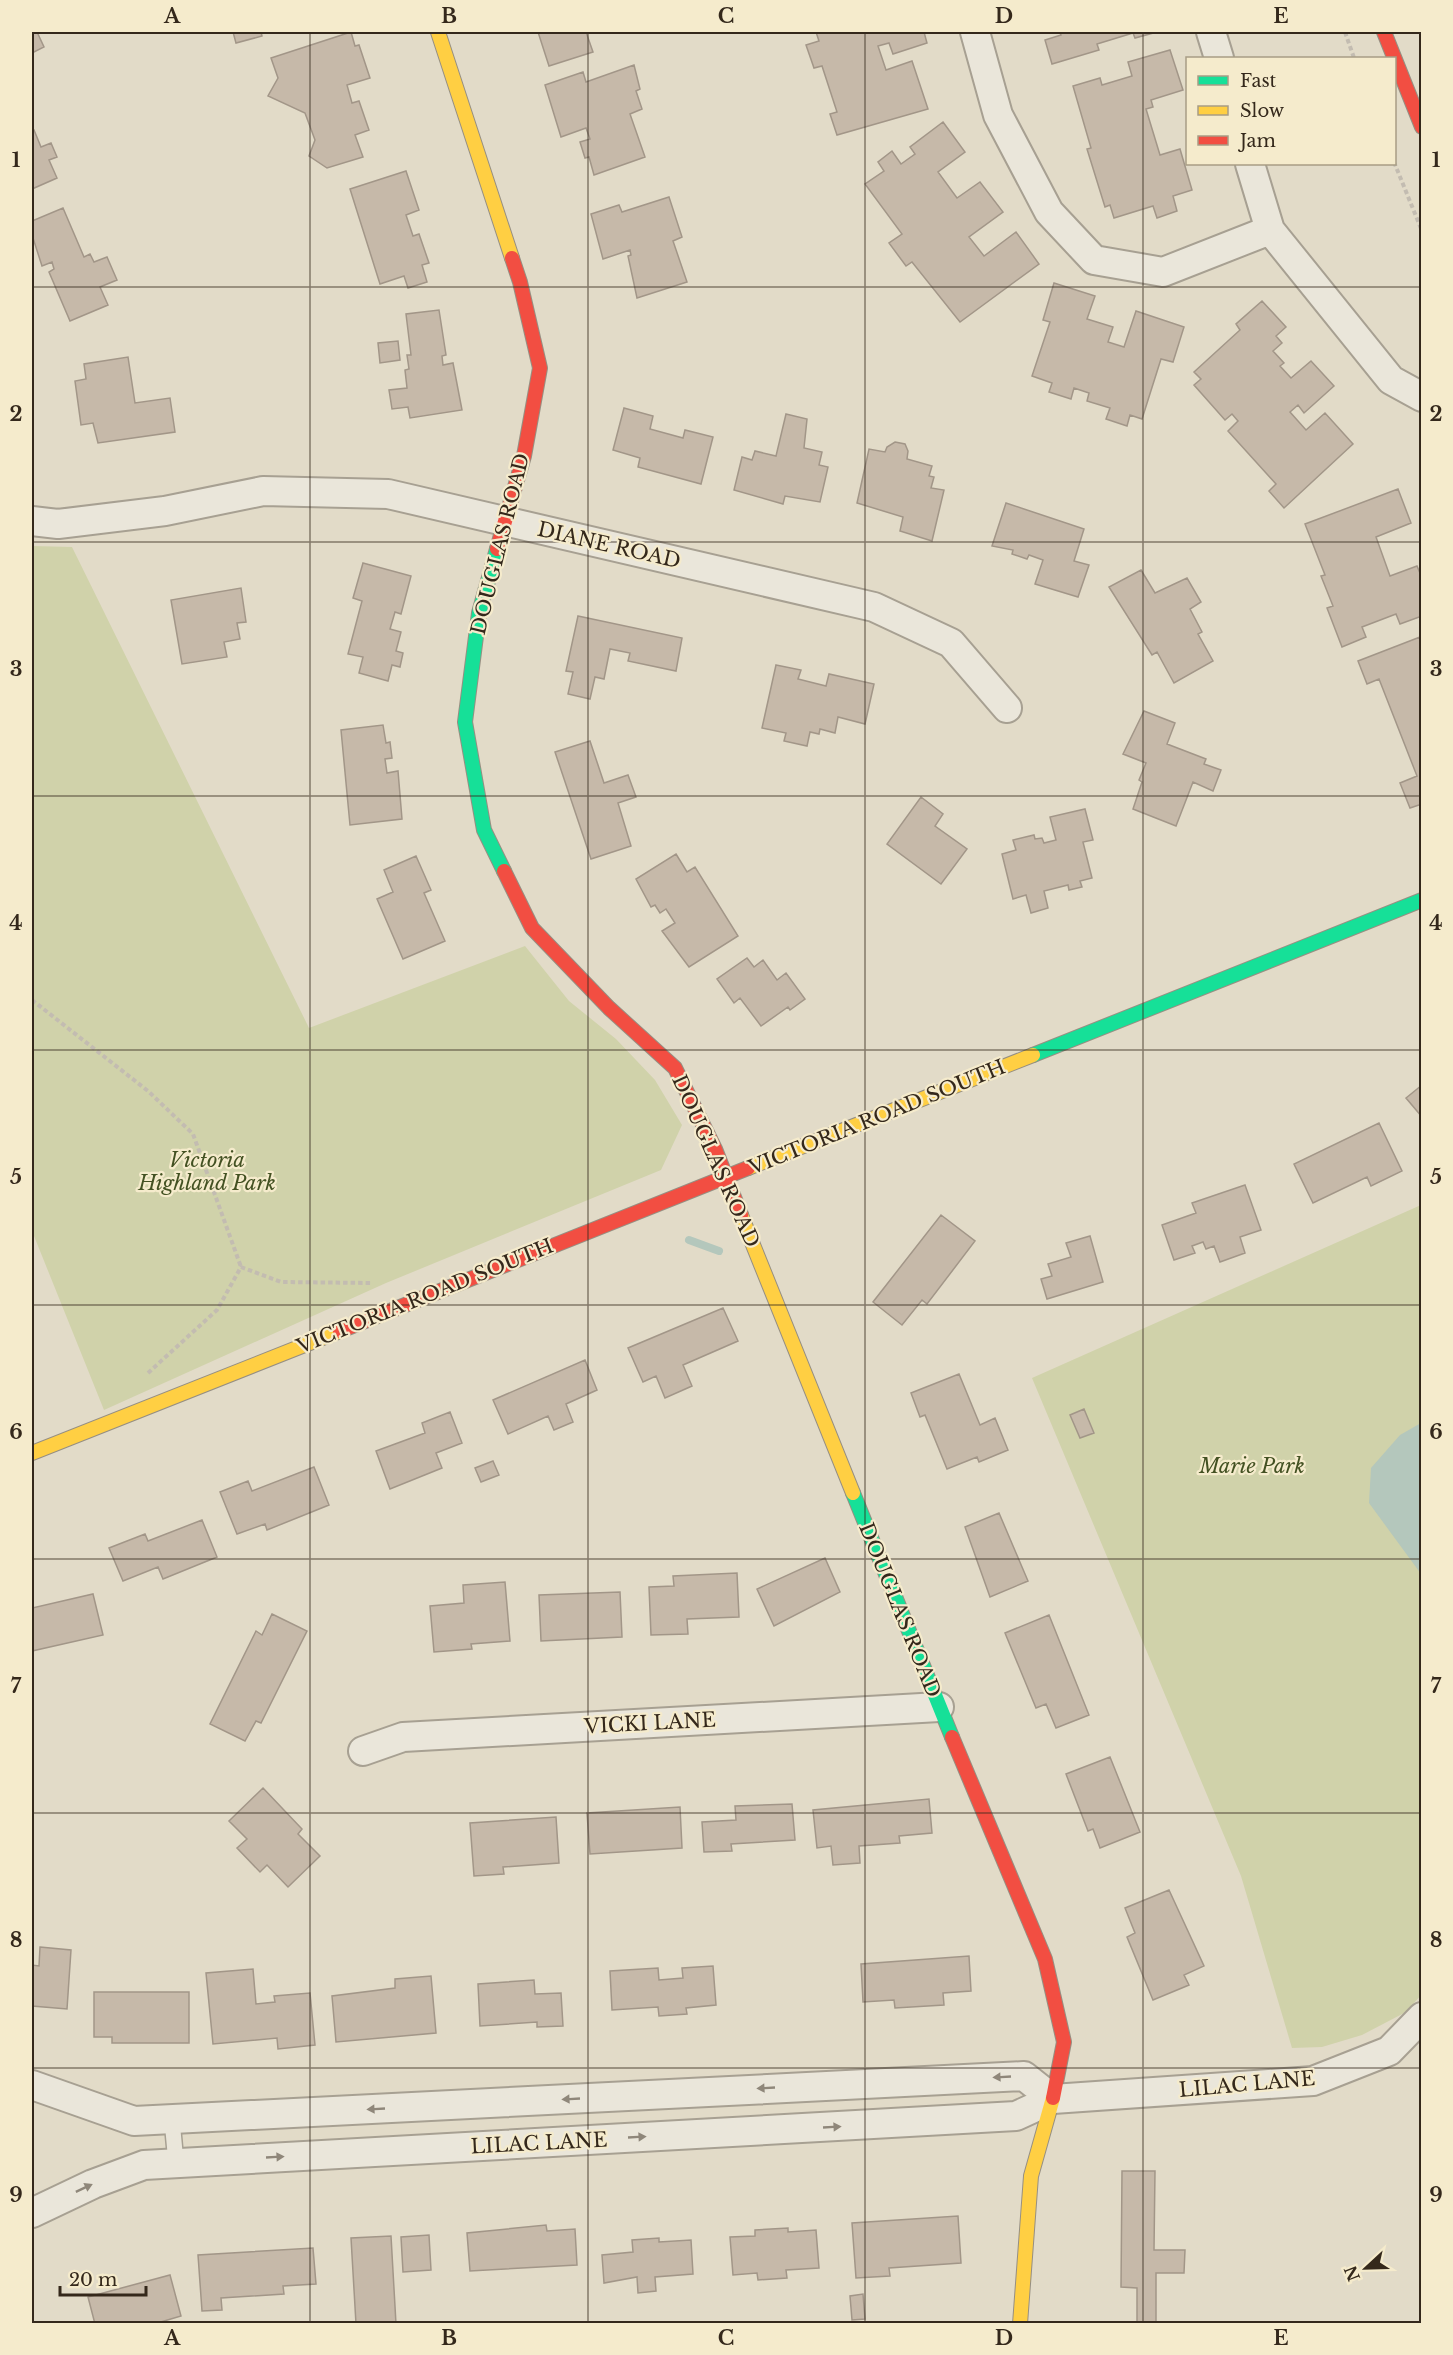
<svg xmlns="http://www.w3.org/2000/svg" width="1453" height="2355" font-family="'Libre Baskerville',serif">
	<rect width="100%" height="100%" fill="#e2dbc8"/>
	<!-- green -->
	<path fill="#d0d2aa" d="M32,546L72,547L309,1028L525,946L569,1001L616,1039L655,1080L682,1125L661,1170L386,1283L104,1410L32,1231Z
		M1421,1205L1422,1994L1406,2012L1362,2035L1322,2047L1292,2048L1241,1876L1032,1378Z"/>
	<!-- water -->
	<path fill="#b4c7bc" d="M1421,1423V1574L1369,1503L1371,1468L1400,1435Z"/>
	<g fill="none" stroke-linecap="round" stroke-linejoin="round">
		<!-- stream -->
		<path stroke="#b4c7bc" stroke-width="8" d="M689,1240L719,1251"/>
	</g>
	<!-- building -->
	<path fill="#c6b9a9" stroke="#a29688" stroke-width="1.5" d="M32,32H37L44,47L32,53Z
		M233,32H261L262,36L236,43Z
		M351,32L355,46L359,45L370,78L347,85L352,103L359,101L369,130L355,135L363,157L327,168L309,156L315,140L305,113L268,96L278,78L271,58Z
		M538,32H586L593,52L549,66Z
		M816,32H924L927,43L893,54L889,43L878,46L886,70L912,61L928,109L837,135L830,114L837,112L822,66L814,68L806,45L819,41Z
		M1060,32H1157L1135,38L1133,33L1097,44L1099,50L1052,64L1045,40L1061,35Z
		M1170,50L1183,90L1151,100L1153,107L1146,109L1160,155L1180,149L1192,190L1173,196L1177,211L1157,218L1153,206L1114,218L1110,205L1105,207L1087,149L1091,148L1073,86L1100,78L1102,85L1132,76L1128,62Z
		M634,65L640,89L636,91L642,109L630,114L645,157L594,175L589,157L585,158L580,142L590,139L586,128L561,137L545,85L583,72L586,82Z
		M943,122L965,152L938,172L957,198L980,182L1003,212L969,237L984,256L1016,232L1039,264L960,322L912,262L906,266L889,243L902,234L865,184L884,171L878,162L892,151L901,164L915,154L910,147Z
		M34,130L41,147L51,143L57,157L49,160L57,178L32,189V131Z
		M406,171L419,210L406,215L413,236L419,234L429,263L422,265L427,282L408,288L404,276L380,284L350,189Z
		M669,197L682,237L673,241L687,282L637,298L628,256L631,255L630,250L603,259L591,214L619,205L622,212Z
		M63,208L84,257L90,254L94,262L107,257L117,280L100,287L108,305L70,321L49,272L54,269L52,262L42,266L32,235V221Z
		M1054,283L1095,296L1087,319L1113,327L1108,342L1124,347L1136,311L1184,327L1173,362L1161,359L1142,419L1130,415L1127,426L1106,419L1110,408L1087,401L1089,393L1074,388L1071,399L1049,392L1052,383L1032,376L1050,322L1043,320Z
		M1262,301L1286,327L1276,336L1282,343L1273,351L1284,363L1280,366L1291,378L1311,361L1334,386L1304,413L1298,405L1290,412L1306,430L1325,413L1353,444L1284,508L1269,491L1276,484L1228,431L1238,421L1232,414L1225,420L1194,385L1201,379L1194,372L1240,330L1236,324Z
		M439,310L446,355L442,356L443,365L453,363L462,410L410,418L408,407L392,409L389,390L407,388L405,370L409,369L407,355H411L406,314Z
		M398,341L400,360L380,363L378,343Z
		M128,357L135,403L170,398L175,432L98,443L93,423L81,425L75,381L86,379L84,364Z
		M624,408L653,416L650,429L683,438L685,430L713,437L701,484L638,467L640,458L613,450Z
		M786,414L807,419L804,448L822,452L819,465L828,467L820,502L785,496L783,504L734,490L742,457L752,460L755,451L776,456Z
		M895,442L905,444L908,451L907,459L932,466L929,476L934,477L931,488L944,490L932,541L900,531L903,517L857,503L869,449L885,452L887,447Z
		M1398,489L1411,523L1376,537L1390,576L1417,566L1422,578V616L1400,624L1396,614L1362,627L1366,637L1342,647L1327,608L1333,606L1321,576L1325,575L1305,524Z
		M1006,503L1084,529L1074,561L1089,565L1078,597L1035,584L1043,560L1029,555L1027,559L1012,554L1013,550L992,546Z
		M363,563L411,576L401,614L395,612L390,629L401,632L396,651L403,653L400,667L392,665L388,681L359,673L363,657L348,654L362,601L353,598Z
		M1141,570L1155,593L1187,578L1201,602L1190,609L1202,632L1198,634L1213,661L1174,683L1157,652L1152,655L1109,587Z
		M241,588L246,622L237,623L240,639L224,642L227,657L182,664L171,600Z
		M578,616L682,638L676,671L628,661L630,653L610,649L604,679L595,677L590,699L568,694L573,672L566,671Z
		M1420,637L1422,642V804L1410,808L1400,783L1417,776L1379,679L1367,684L1358,661Z
		M776,665L801,670L798,679L826,686L829,674L874,684L865,724L838,717L835,733L820,729L819,734L810,732L807,746L784,741L786,733L762,728Z
		M1144,711L1175,723L1167,744L1206,759L1204,764L1221,770L1213,791L1193,782L1176,826L1133,809L1142,782L1139,780L1146,763L1123,754Z
		M383,725L386,743L390,742L392,758L385,759L387,773L398,771L402,819L350,825L341,730Z
		M590,741L604,783L628,775L636,797L618,803L631,846L591,859L555,752Z
		M921,797L943,814L935,826L967,849L941,884L887,844Z
		M1085,809L1093,840L1083,842L1092,878L1080,881L1082,887L1069,890L1068,885L1044,891L1048,908L1031,913L1026,895L1013,899L1002,854L1016,850L1013,840L1034,835L1035,839L1042,838L1044,843L1056,840L1050,817Z
		M676,854L687,872L695,867L738,936L689,967L662,931L675,923L666,909L660,913L655,905L651,907L636,879Z
		M416,856L431,890L424,893L445,941L403,959L377,899L393,892L384,870Z
		M747,958L754,967L763,960L777,980L786,973L805,999L790,1010L788,1007L761,1026L740,998L734,1003L717,979Z
		M1422,1085V1117L1406,1098Z
		M1379,1123L1402,1171L1371,1186L1367,1177L1313,1203L1294,1164Z
		M1245,1185L1261,1230L1240,1237L1245,1253L1220,1262L1214,1246L1206,1249L1203,1242L1192,1246L1195,1253L1174,1260L1162,1225L1196,1213L1192,1203Z
		M941,1215L975,1241L927,1304L922,1300L902,1325L873,1302Z
		M1090,1236L1103,1282L1047,1299L1041,1279L1052,1276L1048,1264L1071,1257L1066,1243Z
		M723,1308L738,1341L683,1365L692,1386L665,1398L656,1376L643,1382L628,1348Z
		M585,1360L597,1390L566,1404L573,1422L554,1430L548,1416L508,1434L493,1400Z
		M959,1374L980,1425L995,1418L1008,1450L979,1462L977,1457L947,1469L925,1415L920,1417L911,1393Z
		M1084,1409L1094,1433L1080,1438L1070,1415Z
		M450,1412L462,1443L436,1453L442,1468L390,1489L376,1451L425,1433L422,1423Z
		M493,1461L499,1475L481,1482L475,1468Z
		M314,1467L329,1505L267,1530L265,1524L237,1534L220,1492L248,1481L252,1491Z
		M999,1513L1028,1581L990,1597L965,1527Z
		M202,1520L217,1557L163,1579L158,1567L123,1581L109,1548L145,1534L148,1541Z
		M825,1558L840,1592L774,1626L757,1589Z
		M737,1573L739,1617L687,1619L688,1634L651,1635L649,1587L674,1586L673,1576Z
		M505,1582L510,1641L471,1644L472,1649L434,1652L430,1606L464,1603L463,1585Z
		M620,1592L622,1637L541,1641L539,1595Z
		M93,1594L103,1635L32,1651V1608Z
		M272,1614L307,1631L261,1723L256,1721L245,1741L210,1724L256,1631L262,1635Z
		M1049,1615L1089,1715L1056,1728L1046,1704L1036,1708L1005,1633Z
		M1110,1757L1140,1832L1100,1848L1093,1829L1088,1831L1066,1774Z
		M263,1788L302,1829L298,1834L320,1856L288,1887L267,1865L260,1872L237,1848L247,1839L229,1821Z
		M929,1799L932,1833L899,1836L900,1843L859,1846L860,1863L833,1865L831,1846L817,1848L813,1810Z
		M792,1804L795,1840L731,1844L732,1851L704,1852L702,1822L736,1820L735,1806Z
		M680,1807L682,1848L590,1854L587,1813Z
		M556,1817L559,1863L503,1867L504,1874L474,1876L470,1823Z
		M1169,1890L1204,1966L1184,1975L1189,1985L1153,2000L1127,1937L1135,1933L1125,1908Z
		M40,1947L71,1950L67,2009L32,2006V1965L39,1966Z
		M969,1956L971,1991L943,1993L944,2005L895,2008L894,2000L863,2002L861,1964Z
		M713,1966L716,2005L686,2008L687,2014L659,2016L658,2007L612,2010L610,1971L658,1968L659,1980L683,1978L682,1968Z
		M253,1969L256,2004L275,2002L274,1996L310,1993L315,2045L278,2049L277,2038L213,2044L206,1973Z
		M431,1976L436,2033L336,2042L332,1996L395,1988V1979Z
		M534,1980L535,1994L561,1993L563,2026L537,2027V2022L480,2026L478,1984Z
		M94,1992H189V2043H112V2037H94Z
		M1122,2171H1155L1154,2250H1185L1184,2273H1156V2324H1137V2288L1121,2287Z
		M958,2216L961,2263L889,2268L890,2276L856,2278L852,2223Z
		M546,2225L547,2231L575,2229L577,2265L470,2271L467,2233Z
		M788,2228V2232L816,2230L819,2268L786,2270L787,2278L758,2280L757,2273L733,2275L730,2237L755,2236V2230Z
		M429,2235L431,2270L403,2272L401,2237Z
		M391,2236L396,2324H356L351,2238Z
		M659,2238V2242L691,2240L693,2274L655,2277L656,2291L638,2293L637,2277L604,2283L602,2255L633,2252L632,2240Z
		M313,2248L316,2284L283,2286L284,2294L221,2298L222,2310L202,2311L198,2255Z
		M170,2275L181,2316L154,2324H95L88,2297Z
		M863,2294L865,2319L852,2320L850,2296Z"/>
	<g fill="none" stroke-linecap="round" stroke-linejoin="round">
		<!-- lane casing -->
		<g stroke="#a7a092" stroke-width="18">
			<path id="lane" d="M172,2120L176,2163"/>
		</g>
		<!-- street casing -->
		<g stroke="#a7a092" stroke-width="32">
			<path id="street" d="M975,32L998,115L1049,212L1094,260L1163,272L1270,230
				M1211,32L1219,58
				M1250,164L1270,230L1391,380L1422,397
				M32,521L58,524L165,511L263,491L388,494L874,607L951,643L1007,708
				M363,1751L403,1737L939,1707
				M32,2085L134,2121L1024,2076L1053,2099
				M32,2213L93,2184L144,2165L1016,2116L1053,2099L1313,2081L1389,2051L1422,2017"/>
		</g>
		<!-- fast casing -->
		<g stroke="#968f82" stroke-width="16">
			<path id="fast" d="M497,549L479,613L465,722L484,830L504,871
				M1033,1055L1422,900
				M853,1493L952,1737"/>
		</g>
		<!-- slow casing -->
		<g stroke="#968f82" stroke-width="16">
			<path id="slow" d="M438,32L512,258
				M748,1168L1033,1055
				M741,1215L853,1493
				M32,1453L340,1331
				M1020,2324L1031,2176L1053,2098"/>
		</g>
		<!-- jam casing -->
		<g stroke="#968f82" stroke-width="16">
			<path id="jam" d="M1384,32L1422,127
				M497,549L524,456L540,368L520,282L512,258
				M504,871L532,928L609,1008L675,1068L715,1149L741,1215
				M340,1331L748,1168
				M952,1737L1045,1959L1064,2042L1053,2098"/>
		</g>
		<!-- path -->
		<path stroke="#c3bcb1" stroke-width="4" stroke-dasharray="4.5 3" stroke-linecap="butt" d="M1345,32L1354,58
			M1394,162L1422,231
			M32,1000L148,1091L193,1134L241,1267
			M148,1373L217,1310L241,1267L281,1282L371,1283"/>
		<!-- lane -->
		<use href="#lane" stroke="#eae6da" stroke-width="15"/>
		<!-- street -->
		<use href="#street" stroke="#eae6da" stroke-width="28"/>
		<!-- fast -->
		<use href="#fast" stroke="#16e098" stroke-width="14"/>
		<!-- slow -->
		<use href="#slow" stroke="#ffcf43" stroke-width="14"/>
		<!-- jam -->
		<use href="#jam" stroke="#f24e42" stroke-width="14"/>
	</g>
	<!-- one-way arrows -->
	<defs><path id="oneway-solid" d="M-6-.8H1V-3.2L6.5 0L1 3.2V.8H-6Z" transform="scale(1.5)"/></defs>
	<g fill="#8f877a">
		<use href="#oneway-solid" transform="translate(1002 2077) rotate(177)"/>
		<use href="#oneway-solid" transform="translate(766 2088) rotate(177)"/>
		<use href="#oneway-solid" transform="translate(571 2099) rotate(177)"/>
		<use href="#oneway-solid" transform="translate(376 2109) rotate(177)"/>
		<use href="#oneway-solid" transform="translate(832 2127) rotate(-3)"/>
		<use href="#oneway-solid" transform="translate(637 2137) rotate(-3)"/>
		<use href="#oneway-solid" transform="translate(275 2157) rotate(-3)"/>
		<use href="#oneway-solid" transform="translate(84 2188) rotate(-25)"/>
	</g>
	<!-- grid -->
	<path fill="none" stroke="#34281b" stroke-width="1.5" stroke-opacity="0.55" d="M310,32V2324M588,32V2324M865,32V2324M1143,32V2324M32,287H1422M32,542H1422M32,796H1422M32,1050H1422M32,1305H1422M32,1559H1422M32,1813H1422M32,2068H1422"/>
	<g text-anchor="middle" stroke-width="4.5" stroke-linejoin="round" paint-order="stroke">
		<!-- street labels -->
		<g font-size="20" fill="#34281b" stroke="#f5ebcc">
			<text transform="translate(500 544) rotate(-76)" y="7">DOUGLAS ROAD</text>
			<text transform="translate(609 545) rotate(13)" y="7">DIANE ROAD</text>
			<text transform="translate(877 1117) rotate(-22)" y="7">VICTORIA ROAD SOUTH</text>
			<text transform="translate(716 1161) rotate(66)" y="7">DOUGLAS ROAD</text>
			<text transform="translate(425 1296) rotate(-22)" y="7">VICTORIA ROAD SOUTH</text>
			<text transform="translate(900 1610) rotate(68)" y="7">DOUGLAS ROAD</text>
			<text transform="translate(650 1723) rotate(-3)" y="7">VICKI LANE</text>
			<text transform="translate(1247 2084) rotate(-5)" y="7">LILAC LANE</text>
			<text transform="translate(539 2143) rotate(-3)" y="7">LILAC LANE</text>
		</g>
		<!-- park labels -->
		<g font-size="20" font-style="italic" fill="#435122" stroke="#f5ebcc">
			<text x="207" y="1167">Victoria<tspan x="207" dy="23">Highland Park</tspan></text>
			<text x="1252" y="1473">Marie Park</text>
		</g>
	</g>
	<!-- border -->
	<rect width="1453" height="2355" fill="none" stroke="#f5ebcc" stroke-width="66"/>
	<!-- legend -->
	<rect x="1186" y="57" width="210" height="108" fill="#f5ebcc" stroke="#a89d85" stroke-width="1.5"/>
	<rect x="1198" y="76" width="30" height="9" fill="#16e098" stroke="#a89d85" stroke-width="1.5"/>
	<text x="1240" y="87" font-size="18" fill="#34281b">Fast</text>
	<rect x="1198" y="106" width="30" height="9" fill="#ffcf43" stroke="#a89d85" stroke-width="1.5"/>
	<text x="1240" y="117" font-size="18" fill="#34281b">Slow</text>
	<rect x="1198" y="136" width="30" height="9" fill="#f24e42" stroke="#a89d85" stroke-width="1.5"/>
	<text x="1240" y="147" font-size="18" fill="#34281b">Jam</text>
	<!-- north arrow -->
	<g transform="translate(1366 2268) rotate(248)" stroke="#f5ebcc" stroke-width="4.5" paint-order="stroke">
	<path d="M0-4.5L10 22L0 15L-10 22Z" fill="#34281b"/>
	<text y="-9" font-size="16" font-weight="bold" text-anchor="middle" fill="#34281b">N</text>
	</g>
	<!-- scale -->
	<path d="M60 2286v9h86v-9" fill="none" stroke="#34281b" stroke-width="3"/>
	<text x="69" y="2286" font-size="18" fill="#34281b" stroke="#f5ebcc" stroke-width="4.5" paint-order="stroke">20 m</text>
	<rect x="33" y="33" width="1387" height="2289" fill="none" stroke="#34281b" stroke-width="2"/>
	<g font-size="20" text-anchor="middle" font-weight="bold" fill="#34281b">
		<text x="172" y="23">A</text>
		<text x="449" y="23">B</text>
		<text x="726" y="23">C</text>
		<text x="1004" y="23">D</text>
		<text x="1281" y="23">E</text>
		<text x="16" y="167">1</text>
		<text x="1436" y="167">1</text>
		<text x="16" y="421">2</text>
		<text x="1436" y="421">2</text>
		<text x="16" y="676">3</text>
		<text x="1436" y="676">3</text>
		<text x="16" y="930">4</text>
		<text x="1436" y="930">4</text>
		<text x="16" y="1184">5</text>
		<text x="1436" y="1184">5</text>
		<text x="16" y="1439">6</text>
		<text x="1436" y="1439">6</text>
		<text x="16" y="1693">7</text>
		<text x="1436" y="1693">7</text>
		<text x="16" y="1947">8</text>
		<text x="1436" y="1947">8</text>
		<text x="16" y="2202">9</text>
		<text x="1436" y="2202">9</text>
		<text x="172" y="2345">A</text>
		<text x="449" y="2345">B</text>
		<text x="726" y="2345">C</text>
		<text x="1004" y="2345">D</text>
		<text x="1281" y="2345">E</text>
	</g>
</svg>
